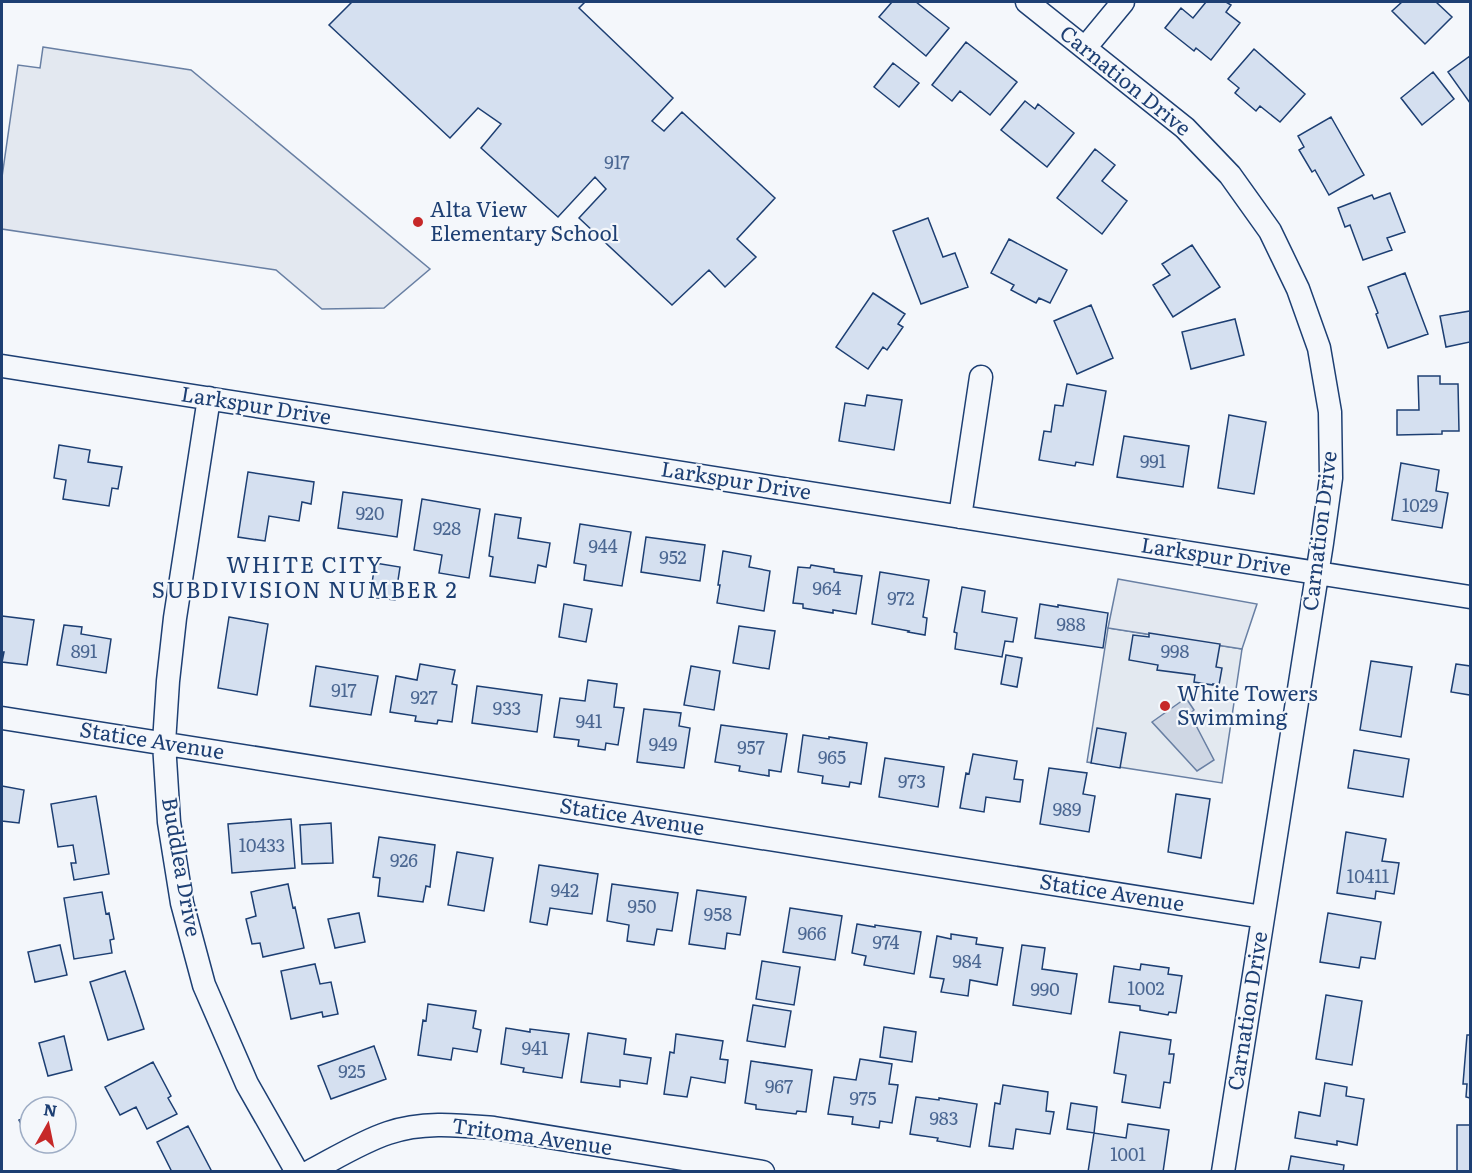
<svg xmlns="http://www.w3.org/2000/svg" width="1472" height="1173" font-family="Literata,serif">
	<rect width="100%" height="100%" fill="#f4f7fb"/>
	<!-- green -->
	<path fill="#e3e9f0" stroke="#687fa3" stroke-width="1.5" d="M1108,628L1242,649L1222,783L1087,762Z"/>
	<!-- parking -->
	<path fill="#e3e8f0" stroke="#687fa3" stroke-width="1.5" d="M43,47L191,70L430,269L384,308L322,309L276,270L2,229V177L18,65L40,68Z
		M1118,579L1257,604L1242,649L1108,628Z"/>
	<!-- water -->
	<path fill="#cfd7e4" stroke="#687fa3" stroke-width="1.5" d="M1186,698L1194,710L1190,714L1214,760L1197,771L1152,722Z"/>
	<!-- building -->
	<path fill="#d5e0f0" stroke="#1d3f73" stroke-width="1.5" d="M352,2H585L579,8L673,98L652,121L664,131L682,112L775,198L737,239L756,257L725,287L709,270L672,305L579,218L606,189L595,177L558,217L481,148L501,124L478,108L450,138L329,25Z
		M892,2H916L949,28L926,56L879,17Z
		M1206,2H1226L1231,5L1226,12L1240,23L1211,60L1196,48L1194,51L1165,28L1181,8L1193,18Z
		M1402,2H1436L1452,17L1425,44L1392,11Z
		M966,42L1017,82L990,115L960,91L952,101L932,85Z
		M1254,49L1305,94L1280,122L1260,106L1256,111L1235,93L1239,88L1228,79Z
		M1470,56V103L1448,72Z
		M893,63L919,83L899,107L874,87Z
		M1433,72L1454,99L1422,125L1401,98Z
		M1025,101L1035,109L1038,104L1074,133L1047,167L1001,130Z
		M1331,117L1364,175L1329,195L1315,170L1312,172L1299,150L1304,147L1298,136Z
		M1095,149L1115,165L1102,181L1127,201L1102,234L1057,198Z
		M1390,193L1405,232L1387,238L1392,250L1363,260L1350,225L1345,227L1338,208L1372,195L1374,199Z
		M928,218L943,257L955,253L968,287L921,304L893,231Z
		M1009,239L1067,270L1050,303L1039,298L1036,303L1011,290L1014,285L991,273Z
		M1192,245L1220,287L1173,317L1153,285L1170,275L1162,264Z
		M1405,273L1428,334L1388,348L1376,314L1378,313L1368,287Z
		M873,293L905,314L898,324L903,327L887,350L883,347L868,369L836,347Z
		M1091,305L1113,358L1077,374L1054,321Z
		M1470,311V342L1446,347L1440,316Z
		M1235,319L1244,355L1191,369L1182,332Z
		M1418,376H1440V384H1458L1459,431H1442V434L1397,435V410H1419Z
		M1067,384L1106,391L1093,465L1076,462L1075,466L1039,460L1044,431L1051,432L1055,405L1063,406Z
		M867,395L902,400L894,450L839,441L845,403L865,406Z
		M1229,415L1266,422L1254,494L1218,488Z
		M1124,436L1189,446L1183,487L1117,477Z
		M59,445L90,450L88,462L122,467L118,489L112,488L109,506L63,499L66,480L54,478Z
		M1401,463L1439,470L1436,491L1448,493L1442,528L1392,520Z
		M248,472L314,482L311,504L302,502L299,521L269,516L265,541L238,537Z
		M343,492L402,500L397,537L338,528Z
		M422,499L480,509L469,578L439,573L442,555L414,550Z
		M495,514L521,518L518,538L550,543L546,567L538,565L535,583L490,576L493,557L489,556Z
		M580,524L631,532L622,586L584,580L586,565L574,563Z
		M646,537L705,545L700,581L641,572Z
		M723,551L751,556L749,567L770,571L764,611L717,603L720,585H718Z
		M375,563L400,567L395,600L370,597Z
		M811,565L834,569V572L862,576L856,614L833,610V613L803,608V604L793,603L798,567L810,568Z
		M880,572L929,580L923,617L927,618L925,635L908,632L909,631L872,624Z
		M962,587L985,591L982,612L1017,618L1013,642L1005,641L1002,657L955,649L957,633L954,632Z
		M564,604L592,609L586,642L559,637Z
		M1040,604L1058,607V605L1108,613L1103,648L1035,638Z
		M2,616L34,620L27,665L2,662L4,652H2Z
		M229,617L268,624L257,695L218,688Z
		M64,625L82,627L81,634L111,639L106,673L57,665Z
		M739,626L775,631L769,669L733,663Z
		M1149,633L1220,644L1216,667L1222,668L1219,685L1213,684V685L1194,682L1195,675L1157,670L1158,665L1129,660L1133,635L1149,637Z
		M1006,655L1022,658L1017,687L1001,684Z
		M1371,661L1412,667L1401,737L1360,730Z
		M420,664L455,670L452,684L457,685L452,722L438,720L437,724L415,721L416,716L390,712L396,676L417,680Z
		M1456,664L1470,666V695L1451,692Z
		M316,666L378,676L371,715L310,706Z
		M691,666L720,671L714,710L684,705Z
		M588,680L617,684L614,707L624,708L618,745L606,743L605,750L578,746L579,740L554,737L560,698L585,701Z
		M477,686L542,695L537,732L472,723Z
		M644,709L681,713L679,726L690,728L684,768L637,762Z
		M721,725L787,734L781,772L769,770V776L739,771L740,766L715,762Z
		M1097,728L1126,733L1120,768L1091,763Z
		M803,735L829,739V737L867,743L861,784L850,782L849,787L822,783L823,776L798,772Z
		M1354,750L1409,759L1403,797L1348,788Z
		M973,754L1017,761L1014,779L1023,780L1020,802L986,797L984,812L960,808L966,773L969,774Z
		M885,758L944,767L938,807L879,797Z
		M1049,768L1087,773L1083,794L1095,796L1089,832L1040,824Z
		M2,786L24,790L19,823L2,821Z
		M1176,794L1210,799L1201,858L1168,852Z
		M96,796L109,874L74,880L71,863H76L73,845L58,847L51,804Z
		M291,819L295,868L232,873L228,824Z
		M331,823L333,863L302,864L300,825Z
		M1346,832L1386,839L1382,861L1399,863L1394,894L1376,891L1375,899L1337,893Z
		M379,837L435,845L430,887L426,886L423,902L378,896L380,878L373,877Z
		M457,852L493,858L484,911L448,905Z
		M539,865L598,874L592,914L550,908L547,925L530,922Z
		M288,884L293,908L295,907L304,948L263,957L260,943L252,944L246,919L256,916L251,892Z
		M612,884L678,893L672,931L657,929L654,945L627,941L629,925L607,921Z
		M697,890L746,897L740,935L727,933L725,949L689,944Z
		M102,892L106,914L109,913L114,939L110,940L112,953L74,959L64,898Z
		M790,908L842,916L835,960L783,952Z
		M359,913L365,942L335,948L328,919Z
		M1328,913L1381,922L1375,959L1361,957L1359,968L1320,962Z
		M857,924L875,927V925L921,932L914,974L864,965L866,956L852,953Z
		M951,934L977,938L976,944L1003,948L997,985L970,980L968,996L941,992L944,979L930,977L937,936L951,939Z
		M60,945L67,975L35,982L28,952Z
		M1022,945L1045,948L1042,969L1077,974L1071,1014L1013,1005Z
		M762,961L800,967L794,1005L756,999Z
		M315,964L320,984L331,982L338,1014L323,1017L322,1012L291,1019L281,971Z
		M1141,964L1169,968L1168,974L1182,976L1176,1013L1169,1012L1168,1015L1140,1010V1006L1109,1002L1114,966L1140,970Z
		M125,971L144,1029L108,1040L90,982Z
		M1326,995L1362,1001L1352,1065L1316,1059Z
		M428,1004L476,1011L473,1028L481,1030L477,1052L453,1048L451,1060L418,1055L423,1020L426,1021Z
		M753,1005L791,1011L785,1047L747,1041Z
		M884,1027L916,1032L912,1062L880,1057Z
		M506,1028L530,1032V1029L569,1034L562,1078L523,1072L524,1068L501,1064Z
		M1120,1032L1171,1040L1169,1054H1174L1170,1083L1164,1082L1160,1108L1122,1102L1126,1075L1114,1073Z
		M588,1033L626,1039L624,1054L651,1058L647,1084L620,1080V1087L581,1082Z
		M676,1034L723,1041L720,1059L728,1060L725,1083L691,1077L687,1097L664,1094L670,1052L674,1053Z
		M1467,1035H1470V1098L1466,1097L1467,1084H1463Z
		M64,1036L72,1070L48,1076L39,1043Z
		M374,1046L386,1079L331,1099L318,1066Z
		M860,1059L892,1064L889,1084L898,1085L892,1123L880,1121L879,1128L852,1124L853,1117L828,1114L834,1077L856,1080Z
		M751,1061L812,1070L806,1112L797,1111L796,1114L756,1109V1105L745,1103Z
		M153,1062L171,1096L168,1098L177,1114L147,1129L136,1107L120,1115L105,1087Z
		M1325,1083L1347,1087L1346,1096L1364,1099L1357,1145L1337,1141V1145L1295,1138L1299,1112L1320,1116Z
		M1003,1085L1048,1092L1046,1111L1054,1112L1050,1134L1016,1129L1013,1149L989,1146L995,1103L1000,1104Z
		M916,1097L939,1100V1098L977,1104L970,1147L937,1141L938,1138L910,1134Z
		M1071,1103L1097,1107L1094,1133L1067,1129Z
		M30,1115V1142L19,1120Z
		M1128,1124L1169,1130L1163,1172H1088L1094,1133L1126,1138Z
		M1457,1125H1470V1172H1457Z
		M188,1126L211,1170L208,1172H172L157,1142Z
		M1291,1156L1344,1165L1343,1172H1288Z"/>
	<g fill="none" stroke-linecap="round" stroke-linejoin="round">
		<!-- street casing -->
		<g stroke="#1d3f73" stroke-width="25">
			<path id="street" d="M1027,2L1185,128L1230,175L1270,231L1298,289L1319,348L1330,412L1331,478L1322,543L1223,1172
				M1085,48L1123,2
				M2,366L1470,597
				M209,398L175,618L168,681L164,743L169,822L182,903L204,985L247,1084L297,1172
				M960,517L981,377
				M2,718L1263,917
				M309,1172C334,1159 361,1142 388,1133C422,1121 459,1125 494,1128L763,1172"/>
		</g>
		<!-- street -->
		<use href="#street" stroke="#f4f7fb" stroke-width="22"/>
	</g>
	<!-- markers -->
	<g fill="#c62828" stroke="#f4f7fb" stroke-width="2">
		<circle cx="418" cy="222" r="6"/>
		<circle cx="1165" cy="706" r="6"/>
	</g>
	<g text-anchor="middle" stroke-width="4.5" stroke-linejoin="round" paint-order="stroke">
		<!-- number labels -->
		<g font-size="18" fill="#4b6792">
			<text x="617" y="169">917</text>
			<text x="1153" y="468">991</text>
			<text x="1420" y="512">1029</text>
			<text x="370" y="520">920</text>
			<text x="447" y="535">928</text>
			<text x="603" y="553">944</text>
			<text x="673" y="564">952</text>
			<text x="827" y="595">964</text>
			<text x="901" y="605">972</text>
			<text x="1071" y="631">988</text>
			<text x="84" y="658">891</text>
			<text x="1175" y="658">998</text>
			<text x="344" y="697">917</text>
			<text x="424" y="704">927</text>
			<text x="507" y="715">933</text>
			<text x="589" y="728">941</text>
			<text x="663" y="751">949</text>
			<text x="751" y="754">957</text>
			<text x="832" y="764">965</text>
			<text x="912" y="788">973</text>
			<text x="1067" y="816">989</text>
			<text x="262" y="852">10433</text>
			<text x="404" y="867">926</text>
			<text x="1368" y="883">10411</text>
			<text x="565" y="897">942</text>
			<text x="642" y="913">950</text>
			<text x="718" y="921">958</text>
			<text x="812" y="940">966</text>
			<text x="886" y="949">974</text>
			<text x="967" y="968">984</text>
			<text x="1146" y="995">1002</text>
			<text x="1045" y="996">990</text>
			<text x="535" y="1055">941</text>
			<text x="352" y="1078">925</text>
			<text x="779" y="1093">967</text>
			<text x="863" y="1105">975</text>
			<text x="944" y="1125">983</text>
			<text x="1128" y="1161">1001</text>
		</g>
		<!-- street labels -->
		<g font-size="21" fill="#1d3f73" stroke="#f4f7fb">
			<text transform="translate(1125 81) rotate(39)" y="7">Carnation Drive</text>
			<text transform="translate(256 406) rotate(9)" y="7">Larkspur Drive</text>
			<text transform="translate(736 481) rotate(9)" y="7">Larkspur Drive</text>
			<text transform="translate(1320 531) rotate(-83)" y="7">Carnation Drive</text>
			<text transform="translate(1216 557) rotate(9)" y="7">Larkspur Drive</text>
			<text transform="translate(152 741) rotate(9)" y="7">Statice Avenue</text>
			<text transform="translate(632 817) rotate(9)" y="7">Statice Avenue</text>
			<text transform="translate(181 867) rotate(80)" y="7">Buddlea Drive</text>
			<text transform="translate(1112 893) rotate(9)" y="7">Statice Avenue</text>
			<text transform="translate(1248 1011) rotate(-81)" y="7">Carnation Drive</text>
			<text transform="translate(532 1137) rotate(8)" y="7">Tritoma Avenue</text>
		</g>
		<!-- poi labels -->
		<g font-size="21" fill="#1d3f73" stroke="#f4f7fb" text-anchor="start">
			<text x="430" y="217">Alta View<tspan x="430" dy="24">Elementary School</tspan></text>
			<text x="1177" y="701">White Towers<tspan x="1177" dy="24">Swimming</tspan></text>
		</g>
		<!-- neighbourhood labels -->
		<g font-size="22" letter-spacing="1.5" fill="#1d3f73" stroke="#f4f7fb">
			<text x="305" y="573">WHITE CITY<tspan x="305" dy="25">SUBDIVISION NUMBER 2</tspan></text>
		</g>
	</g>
	<!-- border -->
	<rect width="1472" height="1173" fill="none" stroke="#1d3f73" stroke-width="6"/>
	<!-- north arrow -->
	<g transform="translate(48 1125) rotate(9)"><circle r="28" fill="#f4f7fb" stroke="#9eadc5" stroke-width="1.5"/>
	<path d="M0-4.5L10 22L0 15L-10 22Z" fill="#c62828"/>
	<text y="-9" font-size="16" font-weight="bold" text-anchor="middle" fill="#1d3f73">N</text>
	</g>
</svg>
